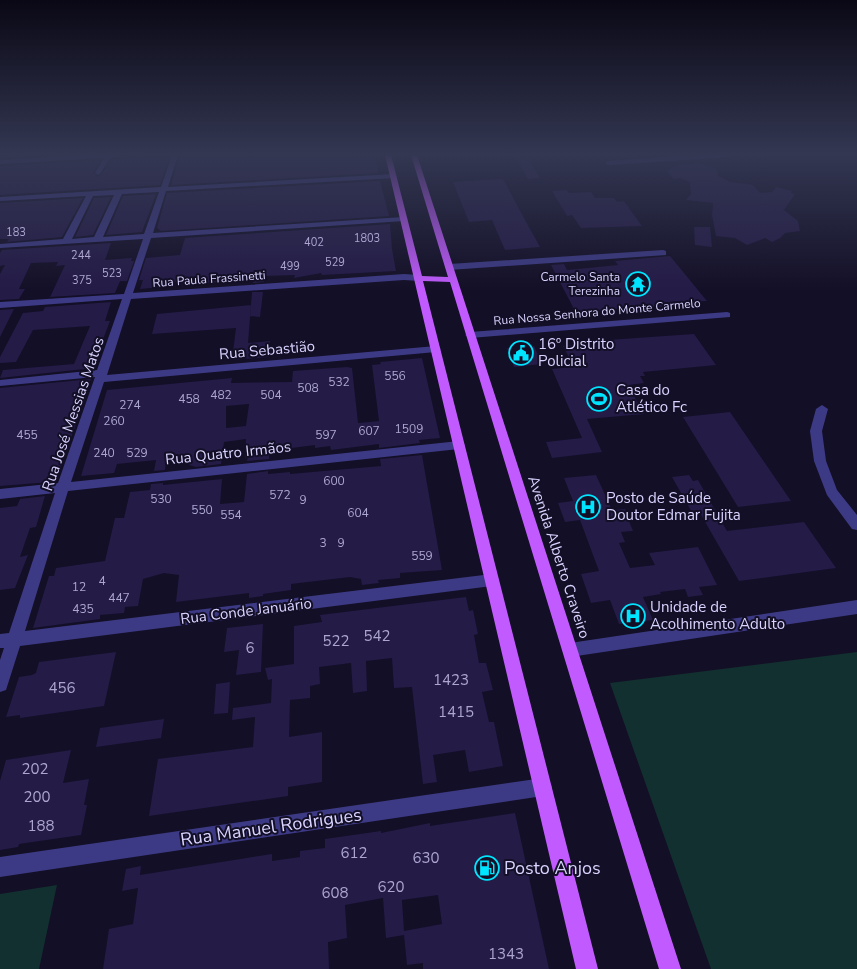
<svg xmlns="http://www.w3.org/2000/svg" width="857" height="969" font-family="'Nunito Sans',sans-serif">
	<rect width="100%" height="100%" fill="#130f26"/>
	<!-- green -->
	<path fill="#12302f" d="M857,652V969H711L610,683Z
		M57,885L39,969H0V894Z"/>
	<!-- building -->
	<path fill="#241b47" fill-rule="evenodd" d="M170,155L160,185L0,195V166L101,160L93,173L99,177L111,160Z
		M180,155H348L354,158L376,157L378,173L171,185Z
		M514,155H526L540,178L528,179Z
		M698,163L715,168L717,170L718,176L730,182L753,185L760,193L772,192L776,187L792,191L791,193L795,194L784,210L798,221L800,231L785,233L780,238L772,242L765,238L747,245L735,238L716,236L712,215L713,203L686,200L691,194L690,182L680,178L674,179L667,171L677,165Z
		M503,179L524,218L540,247L505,250L492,220L469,222L453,182Z
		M380,181L389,216L161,231L157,228L167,193Z
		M567,190L569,193L591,192L595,198H614L617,202L624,201L642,226L581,228L572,215L567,216L552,191Z
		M156,194L142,232L106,235L123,196Z
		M111,197L93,235L75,237L94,198Z
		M83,198L62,237L7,242L9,239H0V203Z
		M390,224L392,249L396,271L322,275L321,273L294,278L295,275L265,276L264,282L253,283V277L227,279L226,282L204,283V281H185L163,283L162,287L140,289L143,280H139L146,258L180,255L185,238Z
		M694,227H710L712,247L695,245Z
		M111,243L105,260L132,258L131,261H134L127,281H120L115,293L50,297L65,265L56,266L58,262L31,263L19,289H25L19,299L0,300V274L5,265L0,266V253L2,250Z
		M670,256L707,301L689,302L691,305L579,311L578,309H574L551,265L564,264L567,270L618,265L615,261Z
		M252,292H263L260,317L250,316Z
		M111,302L105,321H110L94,363V368L0,378L3,370L74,364L90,326L33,330L16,362L0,363V357L23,313L43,311L45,307Z
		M251,305L248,343L270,341L269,357L232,360L236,328L152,334L157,314Z
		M14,309L0,337V310Z
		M694,334L716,365L643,372L645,376H640L644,383L628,385L644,414L587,419L602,452L552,458L546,442L582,438L552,369L574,367L563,346L608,341V340Z
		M534,346L542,364L514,367L507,348Z
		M422,358L440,438L419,440L420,443L379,448V444L331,450L330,446L315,448V445L292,448L269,452V459L247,461L248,457L245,458L246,439L224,442L221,464L196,467L189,465L190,458L166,461L165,470L154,471L156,460L117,464L114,473L81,476L107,390L232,378L231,383L292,382L293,371L347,367L352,368L358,423L379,421L372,365L381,364L380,362ZM249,404L246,426L226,428V406Z
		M91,379L85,392L88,391L60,468H55L50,482L0,486V388Z
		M730,412L756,450L791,501L738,507L683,417Z
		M422,455L442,570L400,573V578L378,580L379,583L362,585L361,579L350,577L291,584V590L263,594V596L249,598V593L176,602L179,575L164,573L143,579L138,606L125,607L124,613L100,615V619L33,628L49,576H54L56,568L105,561L115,518H124L130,492L150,490L151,484L163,483V485L222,479L220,504L244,502L247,474L268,471V474L290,472V474L381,466L380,459Z
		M596,475L612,510L625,509L631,521H629L633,531L621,532L625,542L619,543L630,568L655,565L649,553L698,547L717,585L699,587L703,595L688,597L685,589L660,592L661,594L643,597L653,620L619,624L610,600L591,603L581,574L599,571L580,520L565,522L558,503L573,501L564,478Z
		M689,475L693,481L698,480L727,531L804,522L836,568L739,581L700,513L694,516L672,477Z
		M45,496L36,527L30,528L20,557L28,555L15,588L0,590V508L17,506L20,499Z
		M466,597L469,611L473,610L478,634L474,635L479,663H486L493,690L482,692L489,722H494L503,766L469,772L465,750L433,755L437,782L423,784L412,687L394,688L392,658L366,661L367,691L353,693L351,663L319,667L320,684L310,686V698L290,700L289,737L322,732V782L288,787V796L149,816L158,759L253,747L255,717L232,720L233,708L271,703L272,679L268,680L265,668L294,664V626L322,622L320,615Z
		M263,624L261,672L236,675L239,650L224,652L227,628Z
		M116,652L104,706L20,718V715L6,717L19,677L32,675L36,673L39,662Z
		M230,682L228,713L214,714L216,684Z
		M164,719L161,738L96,747L100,728Z
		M71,750L63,783L89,779L84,805H87L81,835L19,844L18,847L0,850V781L6,760Z
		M515,813L549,969H423V963L407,965L404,935L386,938L383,898L345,905L347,938L328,942L329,969H103L109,929L133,924L138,888L122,891L126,869L141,866L140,875L272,854V861L300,857V851L325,848V839L381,831V833L430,823V826ZM438,895L442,924L404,931L402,900Z"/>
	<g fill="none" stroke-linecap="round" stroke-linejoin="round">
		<!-- minor -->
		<path fill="#3d3a85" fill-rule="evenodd" d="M85,155H123L110,158L100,174L98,175L95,173L104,158L0,164V160Z
			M172,155H178L168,187L394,174L397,176L394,178L166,191L153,233L404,217L408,219L404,221L151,238L133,293L404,274L419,275L423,278L419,281L404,280L131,299L107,375L436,346L441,349L436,352L104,382L71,482L459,441L465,445L459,449L68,491L25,631L492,574L497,576L499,580L497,584L492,586L20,646L6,690L0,692V660L4,648H0V634L9,633L55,493L0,499V489L58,483L95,377L0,386V380L97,370L122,299L0,308V302L124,294L143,239L0,248V244L63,239L86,196L0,201V197L161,187ZM159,192L144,234L103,237L122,194ZM114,195L94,237L72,239L93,196Z
			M698,155H732L729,157L608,165L605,163L608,161Z
			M663,250L666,251V255L449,270L445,267L449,264Z
			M727,312L730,313V317L470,338L465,335L470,332Z
			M822,405L828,409L822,431L826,461L837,490L857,515V530L852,529L827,495L814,461L810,431L816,409Z
			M857,600V614L570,657L565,655L562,650L565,645L570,643Z
			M543,778L549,781L552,787L549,793L543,796L0,877V857Z"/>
		<!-- major -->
		<path fill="#c25bff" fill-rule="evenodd" d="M385,155H391L422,276L448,277L411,155H417L681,969H659L450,282L423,281L598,969H576Z"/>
	</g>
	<!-- sky -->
	<linearGradient id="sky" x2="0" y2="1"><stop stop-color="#0a0815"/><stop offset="0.53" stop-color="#333752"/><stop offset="1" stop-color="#333752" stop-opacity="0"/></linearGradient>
	<rect width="857" height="291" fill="url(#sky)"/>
	<!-- icons -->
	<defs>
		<g id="temple-ring" transform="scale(1.25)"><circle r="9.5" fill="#130f26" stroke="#00e5ff" stroke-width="1.5"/><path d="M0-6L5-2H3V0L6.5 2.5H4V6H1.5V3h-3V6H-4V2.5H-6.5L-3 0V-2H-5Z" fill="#00e5ff"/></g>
		<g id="civic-ring" transform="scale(1.25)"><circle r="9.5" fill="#130f26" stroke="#00e5ff" stroke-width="1.5"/><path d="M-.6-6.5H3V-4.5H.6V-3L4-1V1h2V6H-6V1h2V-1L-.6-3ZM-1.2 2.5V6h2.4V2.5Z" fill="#00e5ff"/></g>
		<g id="stadium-ring" transform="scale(1.25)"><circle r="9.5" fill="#130f26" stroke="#00e5ff" stroke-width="1.5"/><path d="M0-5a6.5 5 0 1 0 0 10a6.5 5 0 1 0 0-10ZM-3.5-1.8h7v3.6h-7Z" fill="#00e5ff"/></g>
		<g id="hospital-ring" transform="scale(1.25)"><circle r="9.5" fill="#130f26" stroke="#00e5ff" stroke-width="1.5"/><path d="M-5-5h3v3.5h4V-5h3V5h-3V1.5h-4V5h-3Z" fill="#00e5ff"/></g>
		<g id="fuel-ring" transform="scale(1.25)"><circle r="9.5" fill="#130f26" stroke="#00e5ff" stroke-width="1.5"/><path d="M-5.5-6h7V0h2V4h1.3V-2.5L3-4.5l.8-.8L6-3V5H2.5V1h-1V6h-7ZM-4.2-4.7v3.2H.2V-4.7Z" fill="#00e5ff"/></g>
	</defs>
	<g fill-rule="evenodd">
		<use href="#temple-ring" x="638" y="284"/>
		<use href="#civic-ring" x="521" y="353"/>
		<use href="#stadium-ring" x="599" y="399"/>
		<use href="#hospital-ring" x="588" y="507"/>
		<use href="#hospital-ring" x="633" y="616"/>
		<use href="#fuel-ring" x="487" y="868"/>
	</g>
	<g text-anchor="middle" stroke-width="4" stroke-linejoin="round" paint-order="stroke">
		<!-- far-number labels -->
		<g font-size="11" fill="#aca6d1">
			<text x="16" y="236">183</text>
			<text x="367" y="242">1803</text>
			<text x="314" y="246">402</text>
			<text x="81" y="259">244</text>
			<text x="335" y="266">529</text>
			<text x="290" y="270">499</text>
			<text x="112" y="277">523</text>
			<text x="82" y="284">375</text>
		</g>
		<!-- far-poi labels -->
		<g font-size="12" fill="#d9d4ff" stroke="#130f26" text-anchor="end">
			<text x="620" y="281">Carmelo Santa<tspan x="620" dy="14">Terezinha</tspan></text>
		</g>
		<!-- far-street labels -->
		<g font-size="12" fill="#d9d4ff" stroke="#130f26">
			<text transform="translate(209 279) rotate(-4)" y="4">Rua Paula Frassinetti</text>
			<text transform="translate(597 312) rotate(-5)" y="4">Rua Nossa Senhora do Monte Carmelo</text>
		</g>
		<!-- number labels -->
		<g font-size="12" fill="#aca6d1">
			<text x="395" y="380">556</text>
			<text x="339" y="386">532</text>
			<text x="308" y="392">508</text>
			<text x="221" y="399">482</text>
			<text x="271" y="399">504</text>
			<text x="189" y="403">458</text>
			<text x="130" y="409">274</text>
			<text x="114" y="425">260</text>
			<text x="409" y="433">1509</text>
			<text x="369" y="435">607</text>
			<text x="27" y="439">455</text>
			<text x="326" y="439">597</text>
			<text x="104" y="457">240</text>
			<text x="137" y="457">529</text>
			<text x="334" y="485">600</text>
			<text x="280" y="499">572</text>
			<text x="161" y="503">530</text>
			<text x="303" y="504">9</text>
			<text x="202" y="514">550</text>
			<text x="358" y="517">604</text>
			<text x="231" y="519">554</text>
			<text x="323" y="547">3</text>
			<text x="341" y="547">9</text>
			<text x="422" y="560">559</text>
			<text x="102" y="585">4</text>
			<text x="79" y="591">12</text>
			<text x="119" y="602">447</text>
			<text x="83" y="613">435</text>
		</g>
		<!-- poi labels -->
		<g font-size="15" fill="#d9d4ff" stroke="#130f26" text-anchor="start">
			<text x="538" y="349">16º Distrito<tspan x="538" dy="17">Policial</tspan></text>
			<text x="616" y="395">Casa do<tspan x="616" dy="17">Atlético Fc</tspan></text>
			<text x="606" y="503">Posto de Saúde<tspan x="606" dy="17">Doutor Edmar Fujita</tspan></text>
			<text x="650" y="612">Unidade de<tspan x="650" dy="17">Acolhimento Adulto</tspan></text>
		</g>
		<!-- street labels -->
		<g font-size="15" fill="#d9d4ff" stroke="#130f26">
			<text transform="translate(267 350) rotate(-5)" y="5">Rua Sebastião</text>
			<text transform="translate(73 414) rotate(-71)" y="5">Rua José Messias Matos</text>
			<text transform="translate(228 453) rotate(-6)" y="5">Rua Quatro Irmãos</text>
			<text transform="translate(559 557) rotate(72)" y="5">Avenida Alberto Craveiro</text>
			<text transform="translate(246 611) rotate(-7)" y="5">Rua Conde Januário</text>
		</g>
		<!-- near-number labels -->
		<g font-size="15" fill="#aca6d1">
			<text x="377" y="641">542</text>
			<text x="336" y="646">522</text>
			<text x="250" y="653">6</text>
			<text x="451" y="685">1423</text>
			<text x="62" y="693">456</text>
			<text x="456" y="717">1415</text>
			<text x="35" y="774">202</text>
			<text x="37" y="802">200</text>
			<text x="41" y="831">188</text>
			<text x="354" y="858">612</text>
			<text x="426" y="863">630</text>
			<text x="391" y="892">620</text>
			<text x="335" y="898">608</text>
			<text x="506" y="959">1343</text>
		</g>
		<!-- near-street labels -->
		<g font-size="18" fill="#d9d4ff" stroke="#130f26">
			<text transform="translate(271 827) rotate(-8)" y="6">Rua Manuel Rodrigues</text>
		</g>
		<!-- near-poi labels -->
		<g font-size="18" fill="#d9d4ff" stroke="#130f26" text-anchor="start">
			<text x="504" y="874">Posto Anjos</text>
		</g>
	</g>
</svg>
